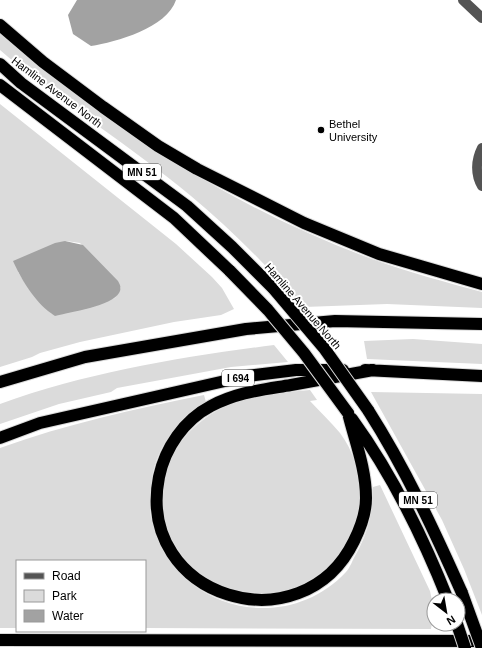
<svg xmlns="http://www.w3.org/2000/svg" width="482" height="648" font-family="Helvetica,sans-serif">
	<rect width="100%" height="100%" fill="#fff"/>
	<!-- green -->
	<path fill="#dbdbdb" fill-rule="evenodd" d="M0,33C110,128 235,209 372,259C408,272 445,282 482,292V308L387,304L304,307C268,267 232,230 191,196C130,145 60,103 0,50Z
		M0,104L176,244L212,277L222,288L234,309L221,315L174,322L80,342L40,353L32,357L0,367ZM66,241L80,243L121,288L115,298L52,314L31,292L18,272Z
		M413,339L482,344V364L367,359L364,341Z
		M274,345L288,362L231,367L117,388L111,392L59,404L0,424V404C89,372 181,357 274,345Z
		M310,390L317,400L310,401C320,412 331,422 340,433C360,459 366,500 354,529C345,553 327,571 305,583C284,594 270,595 248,592C241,591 232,591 226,589C212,585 197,573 188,563C140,509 162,437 224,407C250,394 281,393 310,390Z
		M371,392L482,394V615L464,569L442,520Z
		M204,395L206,402C174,424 152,451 151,491C150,501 149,512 152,521C173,609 284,638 346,572C350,568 353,559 356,554C368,533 373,511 373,487L380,485L430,591L434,610L431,629L145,628V561H17V628H0V448C66,424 135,409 204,395Z"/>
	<!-- water -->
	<path fill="#a2a2a2" d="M77,0H176C167,28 116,42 91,46L73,34L68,15Z
		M65,241L83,245L118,281C120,285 122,288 119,293C112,306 70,312 55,316C36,304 22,281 13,261L55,243Z"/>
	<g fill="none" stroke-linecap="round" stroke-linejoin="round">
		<!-- highway casing -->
		<g stroke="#dbdbdb" stroke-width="14">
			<path id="highway" d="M0,25L43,62L103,107L158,146L197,169L304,223L379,254L482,284
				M0,64L21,83L187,206L232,247L274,289
				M0,85L174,218L230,271
				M365,370L482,376
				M0,382L85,357L246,329L335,321L482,324
				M368,410C405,468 434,530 462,593
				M348,413C355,441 366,469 366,498C366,514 361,527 354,541C302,648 135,598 159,477C165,448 184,420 211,406C238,392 261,390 291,385C318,380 346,375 373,370
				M352,419C392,474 423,537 448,600
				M0,438L40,423L247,376L296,370H343
				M0,640L482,641"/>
		</g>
		<!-- minor -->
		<path stroke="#545454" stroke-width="10" d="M463,0L482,18
			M482,148C476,160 475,174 482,186"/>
		<!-- highway -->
		<use href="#highway" stroke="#000" stroke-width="12"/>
		<!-- highway-bridge casing -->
		<g stroke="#dbdbdb" stroke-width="14" stroke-linecap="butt">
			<path id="highway-bridge" d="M230,271L268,310L304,353L348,413
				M274,289L324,348L368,410
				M462,593L482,648
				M457,624L465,648"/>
		</g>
		<!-- highway-bridge -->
		<use href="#highway-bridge" stroke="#000" stroke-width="12"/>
	</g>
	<!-- markers -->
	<circle fill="#000" stroke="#fff" stroke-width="1.5" cx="321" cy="130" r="4"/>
	<g text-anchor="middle" stroke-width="4" stroke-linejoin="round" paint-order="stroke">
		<!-- shield labels -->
		<g fill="#fff" stroke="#4c4c4c" stroke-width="1">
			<rect x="123" y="164" width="38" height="16" rx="3"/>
			<rect x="222" y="370" width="32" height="16" rx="3"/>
			<rect x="399" y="492" width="38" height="16" rx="3"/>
		</g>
		<g font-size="10" font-weight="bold" fill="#000">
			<text x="142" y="176">MN 51</text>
			<text x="238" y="382">I 694</text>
			<text x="418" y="504">MN 51</text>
		</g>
		<!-- street labels -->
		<g font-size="11" fill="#000" stroke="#fff">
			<text transform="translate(57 92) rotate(37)" y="4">Hamline Avenue North</text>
			<text transform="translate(303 306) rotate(49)" y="4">Hamline Avenue North</text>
		</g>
		<!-- poi labels -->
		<g font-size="11" fill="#000" stroke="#fff" text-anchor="start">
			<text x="329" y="128">Bethel<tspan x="329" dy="13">University</tspan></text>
		</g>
	</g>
	<!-- legend -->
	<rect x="16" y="560" width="130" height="72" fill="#ffffff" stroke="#999999"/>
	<rect x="24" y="573" width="20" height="6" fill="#545454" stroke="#999999"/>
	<text x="52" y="580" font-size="12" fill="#000000">Road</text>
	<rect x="24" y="590" width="20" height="12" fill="#dbdbdb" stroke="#999999"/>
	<text x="52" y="600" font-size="12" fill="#000000">Park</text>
	<rect x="24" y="610" width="20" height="12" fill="#a2a2a2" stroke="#999999"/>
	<text x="52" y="620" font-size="12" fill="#000000">Water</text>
	<!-- north arrow -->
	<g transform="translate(446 612) rotate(149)"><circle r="19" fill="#ffffff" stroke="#999999"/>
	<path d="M0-3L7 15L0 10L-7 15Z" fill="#000000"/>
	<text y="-6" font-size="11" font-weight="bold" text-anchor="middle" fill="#000000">N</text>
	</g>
</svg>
